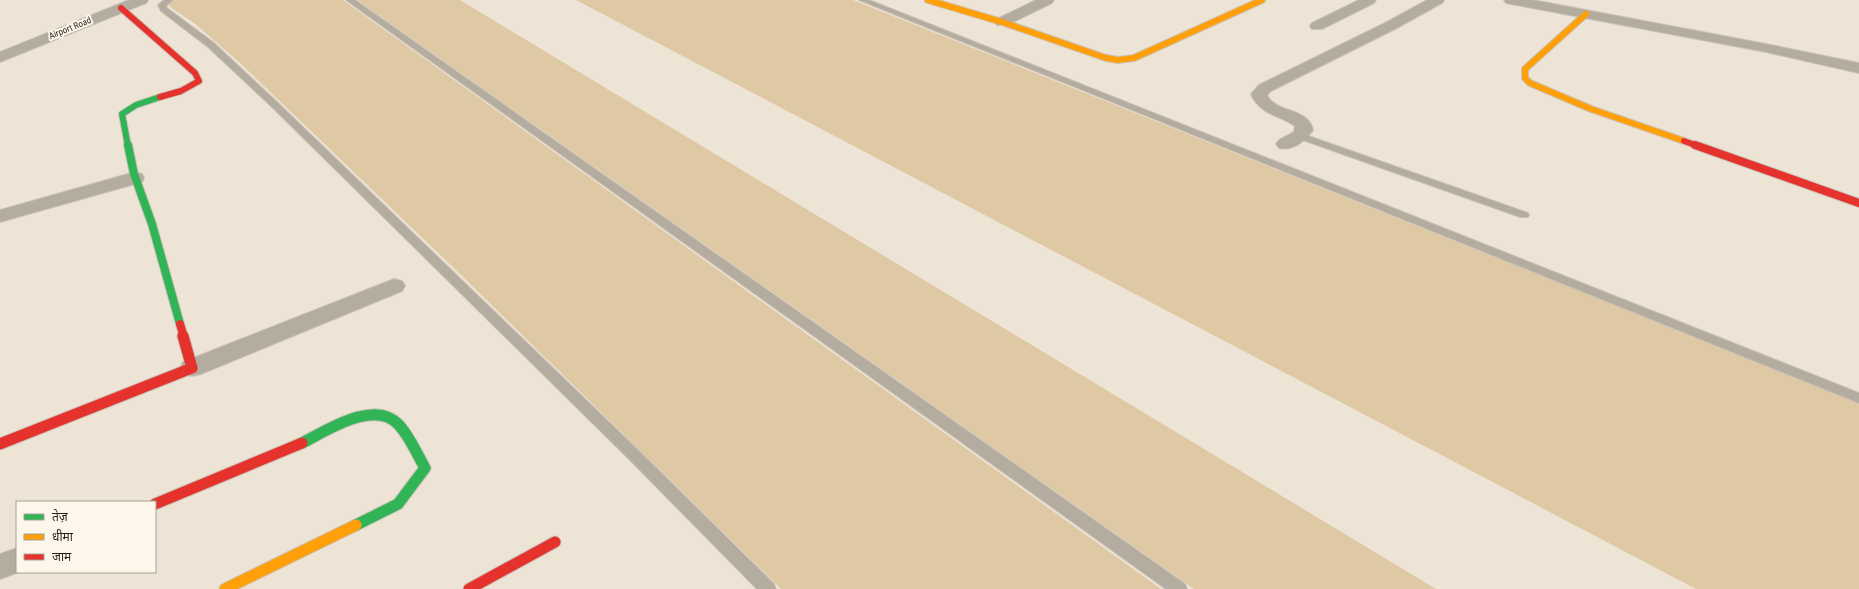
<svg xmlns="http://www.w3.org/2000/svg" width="1859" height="589" font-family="'Roboto Condensed','Noto Sans Devanagari',sans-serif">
	<rect width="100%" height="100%" fill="#eee4d6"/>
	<!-- green -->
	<path fill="#dfc8a4" d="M173,0H343L1161,589H781L458,272L239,62L194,23L170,7L169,4Z
		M357,0H460L1436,589H1194Z
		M576,0H853L1859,403V589H1696Z"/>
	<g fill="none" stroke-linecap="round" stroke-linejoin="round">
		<!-- lane casing -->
		<g stroke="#cbc3b9" stroke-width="2">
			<path id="lane" d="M164,0H173L166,6L167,8L214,43L278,103L639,451L774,584L776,589H757L629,459L272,107L208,47L161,11L158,5Z
				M346,0H355L1185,584L1187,589H1166Z
				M859,0H869L1859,393V403Z
				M1300,133L1528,213L1529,215L1528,217H1520L1297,138L1295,136L1297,134Z"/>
		</g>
		<!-- street casing -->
		<g stroke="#cbc3b9" stroke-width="2">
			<path id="street" d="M129,0H148L146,3L0,62V52Z
				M1036,0H1054L1052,3L1007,25H997L995,22L997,19Z
				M1359,0H1376L1374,3L1322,29H1312L1310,26L1312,23Z
				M1427,0H1444L1442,3L1395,29L1271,91L1267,95C1276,114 1308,107 1313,130C1305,141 1293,151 1279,148L1276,144L1279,140L1294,132L1295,126C1279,115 1259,114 1251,94L1259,85L1385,23Z
				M1504,0H1533L1766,44L1859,63V73L1766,52L1511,4L1506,3Z
				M135,172L142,174L144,178L142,182L0,222V210Z
				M394,279L402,281L405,286L402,291L201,374L192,376L183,374L180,368L183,362Z
				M17,548V572H19L0,579V554Z"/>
		</g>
		<!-- fast-far2 casing -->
		<g stroke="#cbc3b9" stroke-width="8">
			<path id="fast-far2" d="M128,146L122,114L136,105L160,97"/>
		</g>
		<!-- fast-far1 casing -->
		<g stroke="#cbc3b9" stroke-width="10">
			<path id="fast-far1" d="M128,145L134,174L152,224L180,324"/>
		</g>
		<!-- fast casing -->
		<g stroke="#cbc3b9" stroke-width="13">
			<path id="fast" d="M302,443C326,431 375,398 399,425C410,437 417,454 425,468L398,504L356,525"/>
		</g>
		<!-- slow-far1 casing -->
		<g stroke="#cbc3b9" stroke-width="8">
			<path id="slow-far1" d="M928,0L1002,22L1106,58L1118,60L1134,58L1262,0
				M1586,14L1525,69V78L1530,83L1591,109L1684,141"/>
		</g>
		<!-- slow casing -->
		<g stroke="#cbc3b9" stroke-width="13">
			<path id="slow" d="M225,589L356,525"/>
		</g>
		<!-- jam-far2 casing -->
		<g stroke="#cbc3b9" stroke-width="8">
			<path id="jam-far2" d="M121,8L195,73L199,81L181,91L160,97
				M1684,141L1698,146"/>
		</g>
		<!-- jam-far1 casing -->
		<g stroke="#cbc3b9" stroke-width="10">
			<path id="jam-far1" d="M1695,145L1859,203
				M180,324L184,337"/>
		</g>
		<!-- jam casing -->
		<g stroke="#cbc3b9" stroke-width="13">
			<path id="jam" d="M0,444L192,368L183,336
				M155,504L302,443
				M469,589L555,542"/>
		</g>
		<!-- lane -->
		<use href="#lane" fill="#b3ac9f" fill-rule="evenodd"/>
		<!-- street -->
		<use href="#street" fill="#b3ac9f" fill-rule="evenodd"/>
		<!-- fast-far2 -->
		<use href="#fast-far2" stroke="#30b455" stroke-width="6"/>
		<!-- fast-far1 -->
		<use href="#fast-far1" stroke="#30b455" stroke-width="8"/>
		<!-- fast -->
		<use href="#fast" stroke="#30b455" stroke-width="11"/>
		<!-- slow-far1 -->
		<use href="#slow-far1" stroke="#ff9f0a" stroke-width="6"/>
		<!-- slow -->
		<use href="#slow" stroke="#ff9f0a" stroke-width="11"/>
		<!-- jam-far2 -->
		<use href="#jam-far2" stroke="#e5322d" stroke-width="6"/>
		<!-- jam-far1 -->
		<use href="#jam-far1" stroke="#e5322d" stroke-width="8"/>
		<!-- jam -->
		<use href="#jam" stroke="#e5322d" stroke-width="11"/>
	</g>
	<g text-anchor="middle" stroke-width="4" stroke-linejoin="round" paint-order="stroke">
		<!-- far-street labels -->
		<g font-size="9" fill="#241e14" stroke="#fdf6eb">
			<text transform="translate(70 28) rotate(-22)" y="3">Airport Road</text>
		</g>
	</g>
	<!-- legend -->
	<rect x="16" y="501" width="140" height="72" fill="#fdf6eb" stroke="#a6a095"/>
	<rect x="24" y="514" width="20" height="6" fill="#30b455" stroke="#a6a095"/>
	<text x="52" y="521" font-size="12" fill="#241e14">तेज़</text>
	<rect x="24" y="534" width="20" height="6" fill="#ff9f0a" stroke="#a6a095"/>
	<text x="52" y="541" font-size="12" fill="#241e14">धीमा</text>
	<rect x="24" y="554" width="20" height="6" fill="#e5322d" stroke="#a6a095"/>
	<text x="52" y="561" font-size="12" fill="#241e14">जाम</text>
</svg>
